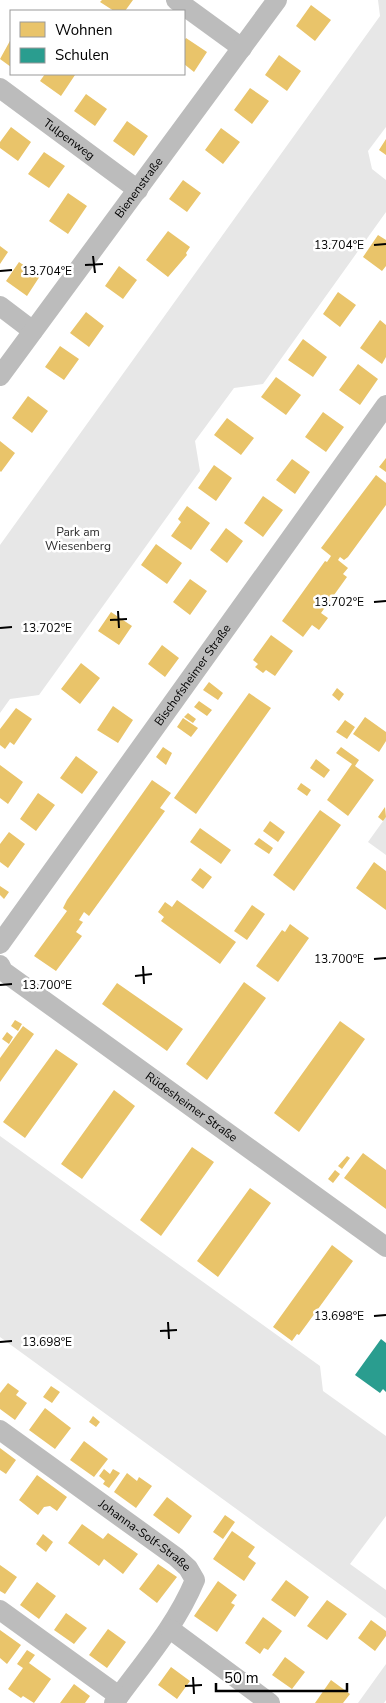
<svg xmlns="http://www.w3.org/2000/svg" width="386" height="1703" font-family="'Nunito Sans',sans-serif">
	<rect width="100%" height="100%" fill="#fff"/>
	<!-- green -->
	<path fill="#e7e7e7" d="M378,0H386V127L368,151L372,169L386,180V212L263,384L234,388L195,441L200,471L39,695L10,699L0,713V545L380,16Z
		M386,817V855L368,842Z
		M0,1136L320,1366L323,1391L386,1436V1516L350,1564L386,1590V1618L0,1337Z
		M386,1664V1700L384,1703H358Z"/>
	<!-- homes -->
	<path fill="#e9c46a" d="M102,0H133L125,11H114L100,2Z
		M311,5L331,20L315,41L296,26Z
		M186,38L207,52L194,72L184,64V41Z
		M11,39V67L0,59Z
		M279,55L301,71L287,91L265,75Z
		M45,74H74L75,75L61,96L40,81Z
		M250,88L269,101L252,124L234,110Z
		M86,94L107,109L95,126L74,111Z
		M127,121L148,136L134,156L113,141Z
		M11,127L31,142L18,161L0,148V142Z
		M221,128L240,142L223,164L205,150Z
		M386,139V155L379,150Z
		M44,152L65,166L49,188L28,174Z
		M183,180L201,193L187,212L169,199Z
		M68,193L87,206L68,234L49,221Z
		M168,231L190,247L186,253L187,255L168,277L146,260Z
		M378,235L386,240V266L382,271L363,257Z
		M0,246L8,252L0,264Z
		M19,262L40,276L27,296L6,281Z
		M119,266L137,280L123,299L105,286Z
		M338,292L356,305L340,327L323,314Z
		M86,312L104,326L89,347L70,333Z
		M380,320L386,325V357L382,364L360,348Z
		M303,339L327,357L313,377L288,360Z
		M60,346L79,359L64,380L45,367Z
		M358,364L378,379L360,405L339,390Z
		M276,377L301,395L286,415L261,397Z
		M28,396L48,411L32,433L12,418Z
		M323,412L344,427L326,452L305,437Z
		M227,418L254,438L241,455L214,435Z
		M0,441L15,453L1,472L0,471Z
		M386,458V472L379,467Z
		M292,459L310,472L295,494L276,480Z
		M214,465L232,478L216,501L198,488Z
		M376,475L386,483V505L348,557L344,560L340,557L338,560L348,568L343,574L347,577L321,613L328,618L319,630L312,625L303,637L282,621L325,561L327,562L331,556L321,548Z
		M263,496L283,510L263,537L244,523Z
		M187,506L210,523L191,550L171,536L181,522L178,519Z
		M226,528L243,541L227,563L210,550Z
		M156,544L182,563L167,584L141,565Z
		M190,579L207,591L190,615L173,602Z
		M111,612L132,626L119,645L98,631Z
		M271,635L293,651L275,676L266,670L263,673L255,667L258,664L253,660Z
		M162,645L179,658L165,677L148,664Z
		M81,663L100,678L80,704L61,689Z
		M209,682L223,693L218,700L203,690Z
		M337,688L344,694L339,701L332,695Z
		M249,693L271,708L196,814L174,798Z
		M199,701L212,710L207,716L194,707Z
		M113,706L133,720L118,743L97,730Z
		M16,708L32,719L14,745L10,742L5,749L0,745V729Z
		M188,713L196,719L193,723L184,717Z
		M365,717L386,732V741L379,752L353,734Z
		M183,718L198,728L191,737L177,727Z
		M345,720L355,727L347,739L336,732Z
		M163,747L172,753L166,765L156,757Z
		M341,747L359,760L355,766L374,780L348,816L327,800L352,764L336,753Z
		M76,756L98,772L82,794L60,778Z
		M316,759L330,770L324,778L310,768Z
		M0,765L23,782L8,804L0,798Z
		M152,780L171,793L160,808L165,811L89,916L84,912L79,920L83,922L76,932L82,936L56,971L34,956L67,911L63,908L67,900Z
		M301,783L311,790L307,796L297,789Z
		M38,793L55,805L36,831L20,819Z
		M385,807L386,817L383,821L378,817Z
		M320,810L341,825L294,891L273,875Z
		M270,821L285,832L278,842L263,831Z
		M200,828L231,850L221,864L190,842Z
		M9,832L25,844L8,868L0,862V844Z
		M259,838L273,848L269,854L254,844Z
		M374,862L386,871V910L356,888Z
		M200,868L212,877L203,889L191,880Z
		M0,886L9,892L4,899L0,895Z
		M177,900L236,942L220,964L161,921L164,917L158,912L165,902L172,907Z
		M252,905L265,914L247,940L234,931Z
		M290,924L309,938L278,982L256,966L282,930L285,932Z
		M244,982L266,998L207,1080L186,1064Z
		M117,983L183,1029L167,1051L102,1004Z
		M15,1020L22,1024L18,1031L11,1026Z
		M340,1021L365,1039L299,1132L274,1113Z
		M23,1026L34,1034L0,1082V1058Z
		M7,1032L13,1037L9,1044L2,1039Z
		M56,1049L78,1064L25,1138L3,1122Z
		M114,1090L135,1106L82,1179L61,1164Z
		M192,1147L214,1162L161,1236L140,1220Z
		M363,1153L386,1170V1209L344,1178Z
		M347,1156L350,1158L342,1169L338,1166Z
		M335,1170L340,1174L333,1183L328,1179Z
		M250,1188L271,1203L218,1277L197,1261Z
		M332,1245L353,1261L299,1335L297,1334L292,1341L273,1327Z
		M8,1383L19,1391L16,1395L27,1403L15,1420L0,1409V1393Z
		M51,1386L60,1392L52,1403L43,1397Z
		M45,1408L71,1428L55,1449L29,1430Z
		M93,1416L100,1422L96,1427L89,1422Z
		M84,1441L108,1459L94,1477L70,1460Z
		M0,1448L16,1460L6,1474L0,1470Z
		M104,1469L110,1474L113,1469L120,1473L109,1488L103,1484L105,1481L99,1476Z
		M127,1473L137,1481L139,1477L152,1486L136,1508L114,1492Z
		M37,1475L67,1497L57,1511L50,1506L44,1507L38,1515L19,1500Z
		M167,1497L192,1516L179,1534L153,1515Z
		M225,1515L235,1522L223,1539L213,1532Z
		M82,1524L103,1539L108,1533L138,1554L123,1574L104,1559L99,1566L68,1543Z
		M232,1531L255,1547L248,1557L256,1563L244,1581L213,1559Z
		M43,1534L53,1542L46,1552L36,1544Z
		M158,1564L177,1577L157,1603L139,1589Z
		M0,1565L17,1577L5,1594L0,1591Z
		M286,1580L309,1597L295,1617L271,1600Z
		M218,1581L237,1595L231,1603L235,1605L217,1632L194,1616Z
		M37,1582L56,1596L39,1619L20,1605Z
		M327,1600L347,1614L327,1640L307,1626Z
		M66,1613L87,1628L74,1644L54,1630Z
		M263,1617L282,1631L268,1650L264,1648L260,1654L245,1643Z
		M371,1620L386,1631V1636L375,1651L358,1638Z
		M108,1629L126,1642L107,1668L89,1655Z
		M0,1630L21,1645L7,1664L0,1658Z
		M27,1650L35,1655L29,1663L51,1679L34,1703L23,1696L21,1698L8,1689L23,1668L17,1664Z
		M285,1657L305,1672L292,1689L272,1675Z
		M171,1667L190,1681L177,1699L158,1685Z
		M331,1680L350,1694L343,1703H315Z
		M74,1684L90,1696L85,1703H60Z"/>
	<!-- schools -->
	<path fill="#2a9d8f" d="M381,1339L386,1343V1392L383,1389L380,1393L355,1375Z"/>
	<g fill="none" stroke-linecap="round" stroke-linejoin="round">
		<!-- minor -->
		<g stroke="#bcbcbc" stroke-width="20">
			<path d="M176,0L242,48"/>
			<path id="s1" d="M0,88L138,190"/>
			<path d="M0,306L33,331"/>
			<path id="s2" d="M0,376L277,0"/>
			<path id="s3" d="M0,944L386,405"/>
			<path id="s4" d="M0,965L3,971L386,1247"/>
			<path id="s5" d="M0,1430L176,1557L188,1568L195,1580C176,1626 143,1663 114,1703"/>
			<path d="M0,1610L119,1696"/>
			<path d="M170,1629L270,1703"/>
		</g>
	</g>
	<!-- ticks -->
	<path fill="none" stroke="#000" stroke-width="2" d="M374,245L386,244M93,256L95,273M85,265L103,264M0,271L12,270M374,602L386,601M118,611L119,628M110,620L127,619M0,628L12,627M374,959L386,958M143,966L144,984M135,976L152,974M0,985L12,984M374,1316L386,1315M168,1322L169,1339M160,1331L177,1330M0,1342L12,1341M193,1677L194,1694M185,1686L202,1685"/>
	<g text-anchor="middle" stroke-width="5" stroke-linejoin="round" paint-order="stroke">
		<!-- street labels -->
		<g font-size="12" fill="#000" stroke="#fff">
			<text dy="4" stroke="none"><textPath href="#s1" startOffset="86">Tulpenweg</textPath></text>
			<text dy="4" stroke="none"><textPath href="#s2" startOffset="234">Bienenstraße</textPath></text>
			<text dy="4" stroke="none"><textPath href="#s3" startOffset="331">Bischofsheimer Straße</textPath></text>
			<text dy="4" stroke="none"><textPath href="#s4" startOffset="239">Rüdesheimer Straße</textPath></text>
			<text dy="4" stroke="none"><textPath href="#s5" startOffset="179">Johanna-Solf-Straße</textPath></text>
		</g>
		<!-- park labels -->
		<g font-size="12" fill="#2b2b2b" stroke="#fff">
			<text x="78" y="536">Park am<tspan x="78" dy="14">Wiesenberg</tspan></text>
		</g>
	</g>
	<g font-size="12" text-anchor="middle" fill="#000" stroke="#fff" stroke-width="5" stroke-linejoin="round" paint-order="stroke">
		<text x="339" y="249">13.704°E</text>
		<text x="47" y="275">13.704°E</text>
		<text x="339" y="606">13.702°E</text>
		<text x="47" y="632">13.702°E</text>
		<text x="339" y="963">13.700°E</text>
		<text x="47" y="989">13.700°E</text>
		<text x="339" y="1320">13.698°E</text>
		<text x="47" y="1346">13.698°E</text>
	</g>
	<!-- legend -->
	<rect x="10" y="10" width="175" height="65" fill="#ffffff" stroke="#999999"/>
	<rect x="20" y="22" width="25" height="15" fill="#e9c46a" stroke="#999999"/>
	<text x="55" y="35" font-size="15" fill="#000000">Wohnen</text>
	<rect x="20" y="48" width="25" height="15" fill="#2a9d8f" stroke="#999999"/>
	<text x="55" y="60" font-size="15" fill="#000000">Schulen</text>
	<!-- scale -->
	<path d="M216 1683v8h131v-8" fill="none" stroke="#000000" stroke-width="2.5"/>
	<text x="224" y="1683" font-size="15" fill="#000000" stroke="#ffffff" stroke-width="4" paint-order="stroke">50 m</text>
</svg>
